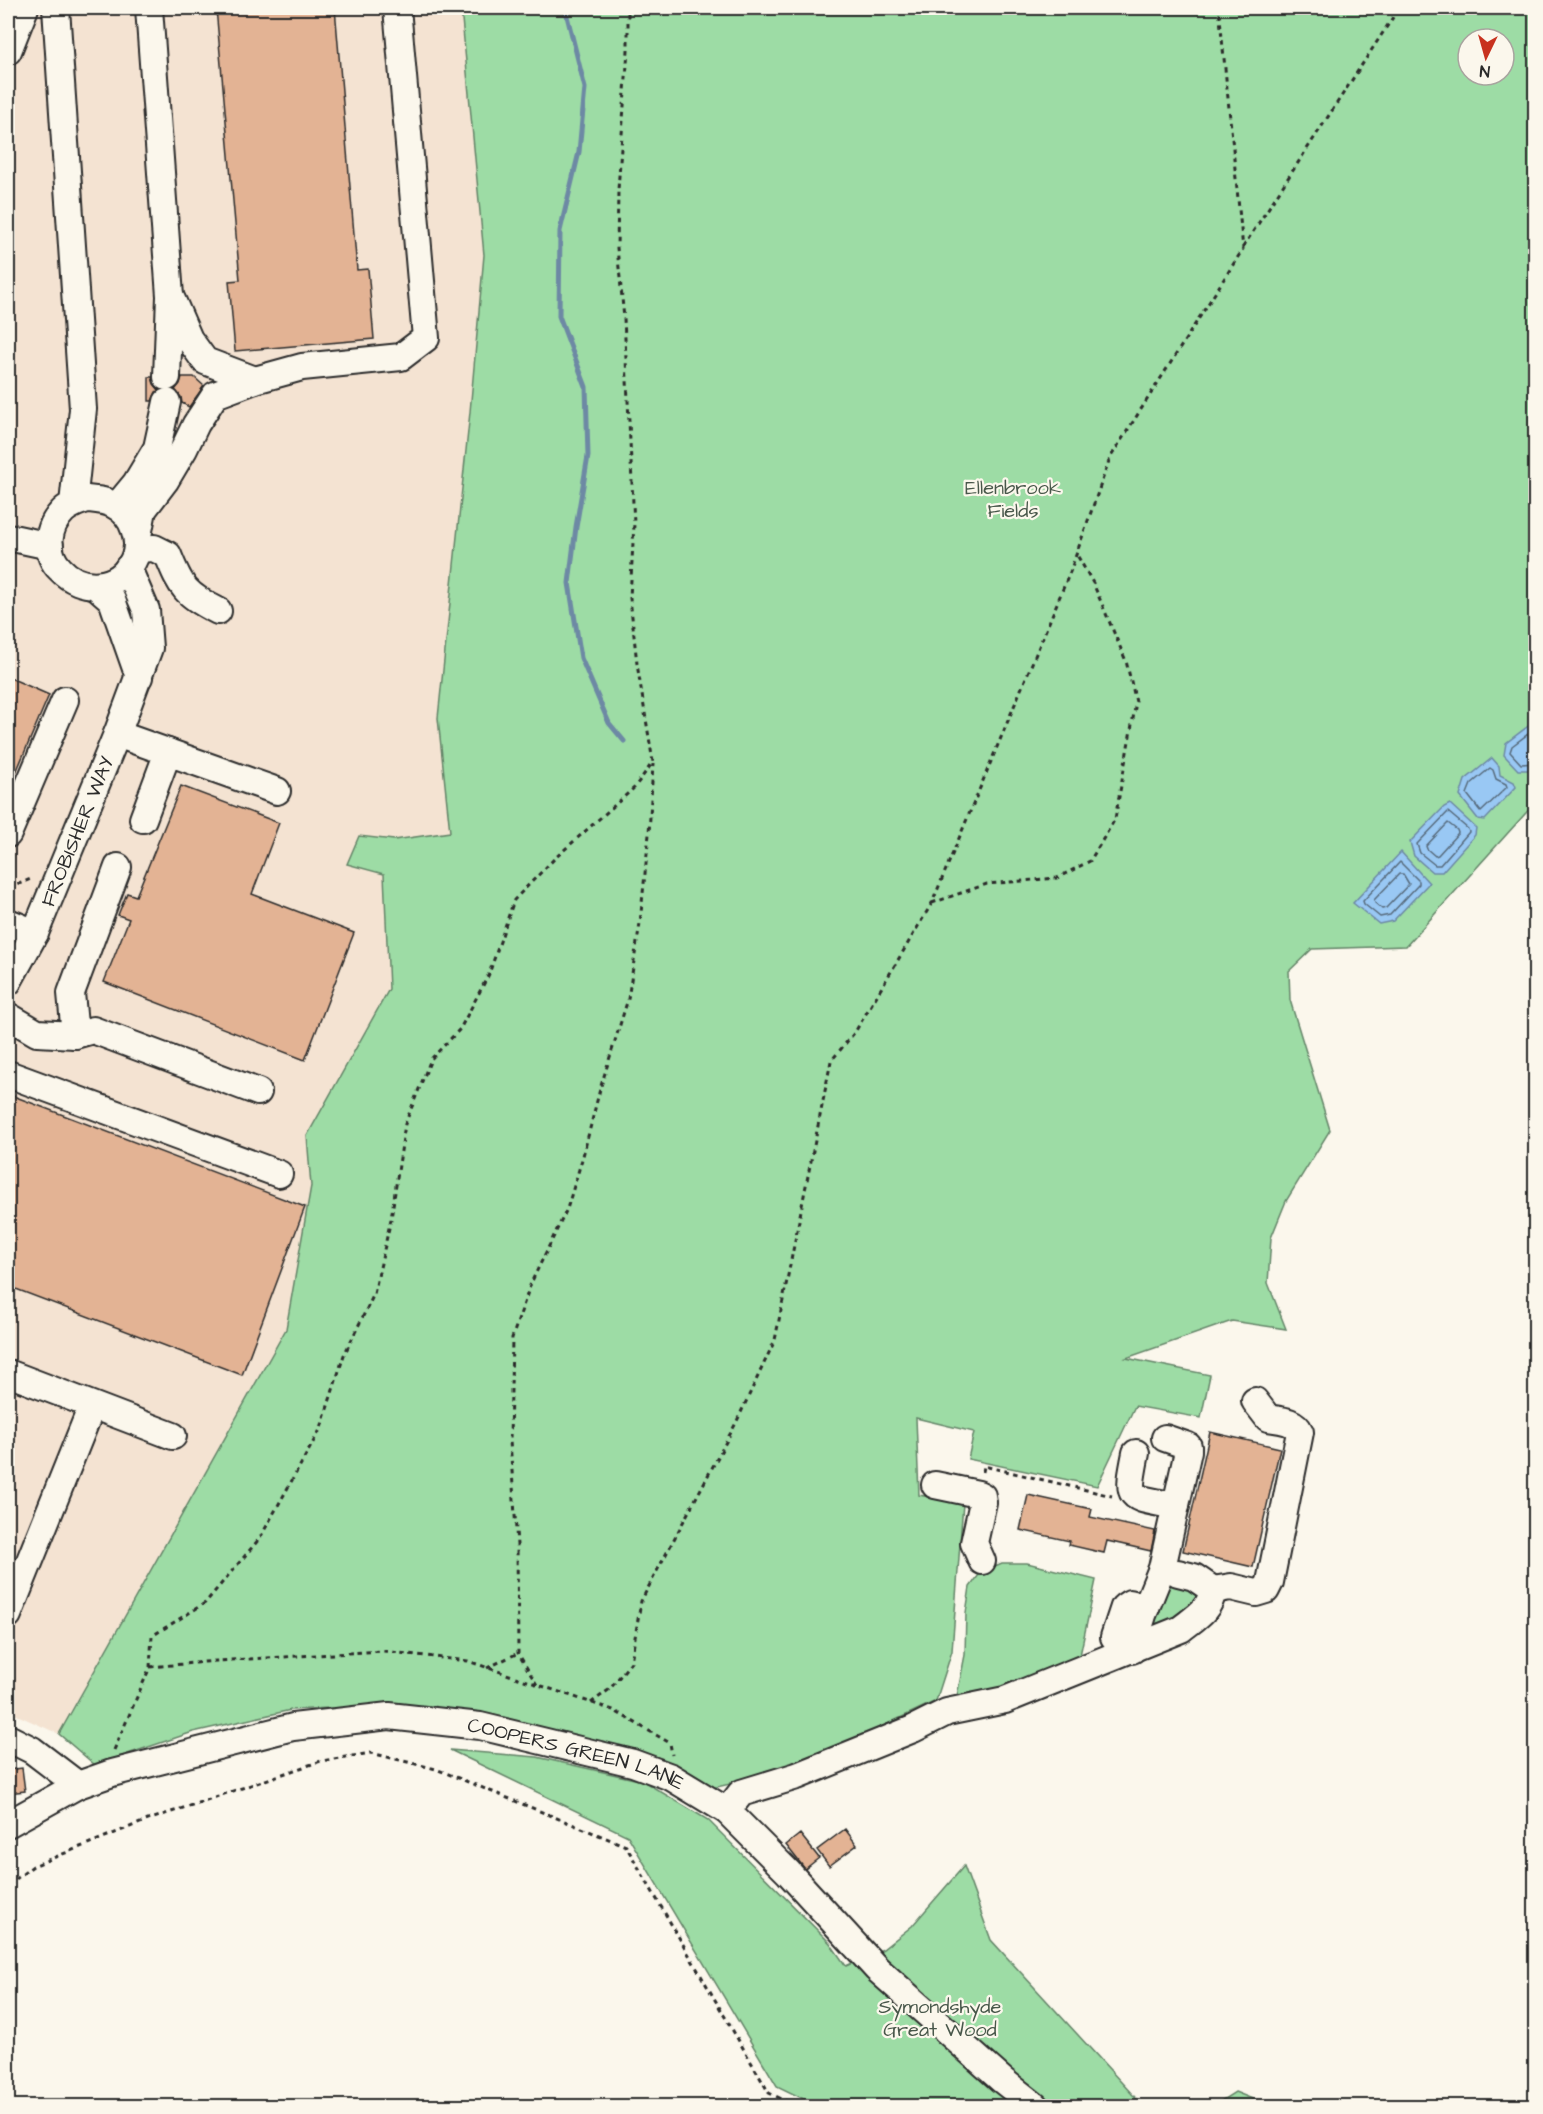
<svg xmlns="http://www.w3.org/2000/svg" width="1543" height="2114" font-family="'Architects Daughter',sans-serif">
	<rect width="100%" height="100%" fill="#fbf7ec"/>
	<filter id="ink" filterUnits="userSpaceOnUse"><feTurbulence type="fractalNoise" baseFrequency=".0167" numOctaves="2"/><feDisplacementMap in="SourceGraphic" scale="12" xChannelSelector="R" yChannelSelector="G"/><feConvolveMatrix kernelMatrix="1 2 1 2 8 2 1 2 1" color-interpolation-filters="sRGB"/></filter>
	<g filter="url(#ink)">
		<!-- built -->
		<path fill="#f4e3d2" d="M8,8H461L484,255L470,412L438,718L450,832L394,840L384,873L389,989L307,1136L311,1189L286,1329L59,1734L8,1711Z"/>
		<!-- green -->
		<path fill="#9ddca5" stroke="#648468" stroke-width="1.5" fill-rule="evenodd" d="M461,8H1535V803L1406,946L1312,949L1289,971L1290,1000L1330,1130L1286,1201L1271,1238L1268,1283L1286,1329L1232,1321L1126,1358L1210,1375L1201,1418L1135,1406L1097,1486L968,1459L974,1432L916,1418L919,1495L963,1503L952,1651L936,1701L790,1770L736,1788L730,1784L712,1788L673,1764L613,1745L389,1705L291,1710L193,1732L95,1765L59,1734L286,1329L311,1186L307,1136L389,989L384,874L347,864L359,836L394,840L450,832L438,718L470,412L484,255ZM1468,39H1504V75H1468Z
			M1002,1563H1027L1096,1580L1078,1665L956,1701L965,1655L966,1613L970,1587L981,1572Z
			M1166,1577L1202,1595L1198,1606L1154,1630L1149,1612Z
			M450,1750L537,1757L643,1781L708,1820L830,1943L846,1966L883,1949L912,1926L964,1866L991,1940L1143,2106H818L777,2086L628,1836Z
			M1235,2092L1270,2106H1213Z"/>
		<!-- water -->
		<path fill="#99c8f4" stroke="#6d89a4" stroke-width="1.5" d="M1535,721V767L1532,770H1518L1504,755L1506,743Z
			M1492,758L1499,766L1500,775L1514,782L1516,787L1485,820L1478,819L1460,796L1465,780Z
			M1450,804L1476,828L1475,835L1442,872H1432L1414,856L1410,842L1444,807Z
			M1401,852L1429,883L1393,921L1379,924L1353,903Z"/>
		<g fill="none" stroke-linecap="round" stroke-linejoin="round">
			<!-- shore -->
			<path stroke="#576a7b" stroke-width="1.5" d="M1536,728L1512,746L1510,752L1521,764L1536,763
				M1490,768L1493,770L1496,779L1506,784L1507,787L1481,812L1467,794L1471,784Z
				M1448,812L1468,829L1469,832L1440,865H1435L1420,853L1417,844Z
				M1448,823L1457,830L1458,833L1438,855L1435,856L1427,849L1426,846Z
				M1400,862L1419,881V884L1390,915L1380,917L1364,904L1363,901Z
				M1399,874H1403L1409,884L1386,908L1382,909L1375,903L1374,900Z"/>
			<!-- stream -->
			<path stroke="#6d89a4" stroke-width="5" d="M565,8L585,88L579,152L560,231L559,316L586,387L588,456L576,527L569,583L581,658L609,723L624,741"/>
		</g>
		<!-- building -->
		<path fill="#e3b394" stroke="#2b2b2b" stroke-width="1.5" d="M216,8H335L357,270L368,269L374,339L235,351L229,281L240,280Z
			M149,377H152L154,384L159,390L156,392L152,401H149Z
			M182,377H194L204,386L189,407L182,403L181,397L175,390L180,384Z
			M8,677L49,695L8,791Z
			M181,786L279,823L252,894L354,933L305,1060L104,982L129,919L118,915L127,893L136,896Z
			M8,1094L305,1207L242,1375L8,1286Z
			M1210,1432L1280,1448L1253,1567L1183,1551Z
			M1028,1495L1092,1509L1090,1517L1155,1531L1151,1551L1107,1541L1104,1553L1069,1545L1070,1541L1020,1530Z
			M22,1768L25,1791L8,1793V1770Z
			M845,1829L857,1845L829,1866L817,1850Z
			M800,1834L819,1858L805,1869L786,1845Z"/>
		<g fill="none" stroke-linecap="round" stroke-linejoin="round">
			<!-- minor casing -->
			<g stroke="#2b2b2b" stroke-width="30">
				<g id="minor">
					<path d="M56,8L83,409L73,504"/>
					<path d="M149,8L170,296L167,377"/>
					<path d="M8,51L25,8"/>
					<path d="M172,300L189,339L205,361L255,380"/>
					<path d="M87,499C97,500 105,500 114,505C133,514 143,542 133,561C118,590 81,592 60,569C44,553 47,527 63,511C70,504 79,502 87,499Z"/>
					<path d="M117,506L136,483L157,448L167,402"/>
					<path d="M8,537L50,546"/>
					<path d="M137,541L143,510L165,481L184,449L196,424L215,395L255,380L302,367L401,357L426,338L397,8"/>
					<path d="M137,549L154,548L168,555C181,588 186,595 218,611"/>
					<path d="M96,586L112,600L139,677"/>
					<path d="M117,734L277,791"/>
					<path d="M143,819L168,752"/>
					<path d="M8,834L65,700"/>
					<path d="M8,922L35,933"/>
					<path id="s1" d="M8,982L35,933L117,734L149,648L146,610L128,568"/>
					<path d="M8,1016L37,1033L75,1035L93,1030L258,1092"/>
					<path d="M75,1035L71,993L118,867"/>
					<path d="M8,1074L279,1174"/>
					<path d="M8,1373L173,1436"/>
					<path d="M1136,1453C1126,1503 1128,1496 1176,1506"/>
					<path d="M935,1485L978,1494L982,1496L983,1502L974,1543L982,1561"/>
					<path d="M1213,1590L1231,1587L1256,1593L1266,1590L1270,1582L1300,1432C1295,1420 1280,1420 1268,1418L1255,1401"/>
					<path d="M8,1615L92,1406"/>
					<path d="M1114,1637L1124,1607L1130,1603L1146,1607"/>
					<path d="M1132,1650L1143,1615L1162,1568L1188,1451V1446L1165,1438"/>
					<path d="M8,1738L32,1750L78,1785"/>
					<path d="M727,1811L741,1793L797,1776L913,1729L947,1712L1005,1700L1181,1629C1196,1617 1210,1610 1213,1590L1194,1577L1178,1573"/>
					<path id="s2" d="M8,1824L78,1785L112,1773L293,1727L389,1716L480,1726L633,1763L671,1777L727,1811L789,1873L877,1969L1002,2080L1035,2106"/>
				</g>
			</g>
			<!-- path -->
			<path stroke="#2b2b2b" stroke-width="3" stroke-dasharray="4.5 4.5" stroke-linecap="butt" d="M1243,247L1399,8
				M9,888L33,878
				M932,903L987,884L1057,878L1090,861L1115,819L1136,702L1126,661L1093,583L1077,555
				M983,1472L984,1466L1112,1496
				M150,1667L216,1661L383,1651L468,1661L613,1710L670,1743L672,1755
				M487,1668L518,1653
				M537,1685L518,1653L517,1545L510,1441L512,1338L531,1283L567,1209L583,1156L600,1089L628,999L640,923L649,834L653,764
				M591,1703L610,1689L631,1662L641,1601L736,1423L775,1340L831,1061L855,1032L932,903L1070,572L1110,458L1243,249L1219,8
				M114,1750L150,1667L152,1636L205,1603L260,1538L321,1428L344,1355L374,1294L391,1219L405,1124L431,1059L460,1029L489,974L514,900L555,858L634,788L653,762L637,664L630,598L634,524L624,318L617,248L618,190L628,50V8
				M8,1885L33,1866L145,1821L321,1761L371,1753L436,1769L626,1846L769,2093L796,2106"/>
			<!-- minor -->
			<use href="#minor" stroke="#fbf7ec" stroke-width="26"/>
		</g>
	</g>
	<g text-anchor="middle" stroke-width="4.5" stroke-linejoin="round" paint-order="stroke">
		<!-- park labels -->
		<g font-size="20" fill="#48574a" stroke="#fbf7ec">
			<text x="1013" y="494">Ellenbrook<tspan x="1013" dy="23">Fields</tspan></text>
			<text x="940" y="2013">Symondshyde<tspan x="940" dy="23">Great Wood</tspan></text>
		</g>
		<!-- street labels -->
		<g font-size="20" fill="#2b2b2b" stroke="#fbf7ec">
			<text dy="7" stroke="none"><textPath href="#s1" startOffset="166">FROBISHER WAY</textPath></text>
			<text dy="7" stroke="none"><textPath href="#s2" startOffset="591">COOPERS GREEN LANE</textPath></text>
		</g>
	</g>
	<!-- margin -->
	<rect width="1543" height="2114" fill="none" stroke="#fbf7ec" stroke-width="30"/>
	<rect x="15" y="15" width="1513" height="2084" fill="none" stroke="#2b2b2b" stroke-width="2" filter="url(#ink)"/>
	<!-- north arrow -->
	<g transform="translate(1486 57) rotate(185)"><circle r="28" fill="#fbf7ec" stroke="#a8a59f" stroke-width="1.5"/>
	<path d="M0-4.5L10 22L0 15L-10 22Z" fill="#c8321e"/>
	<text y="-9" font-size="16" font-weight="bold" text-anchor="middle" fill="#2b2b2b">N</text>
	</g>
</svg>
